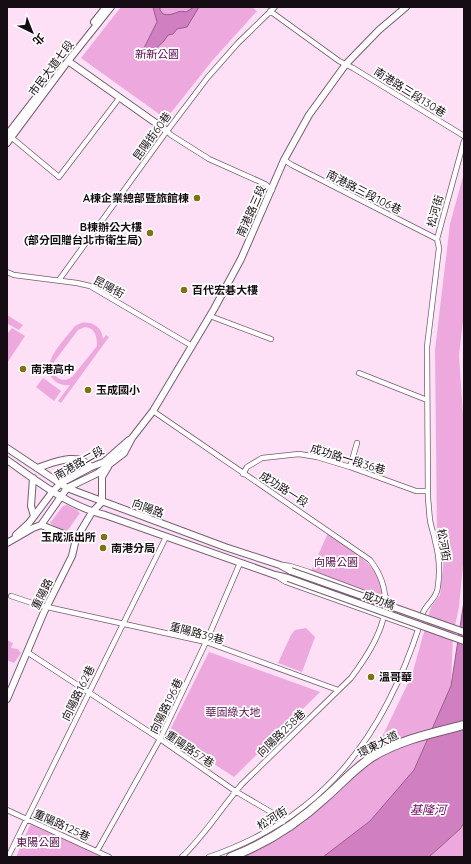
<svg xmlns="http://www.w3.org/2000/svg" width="471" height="864" font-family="Quicksand,'Noto Sans TC',sans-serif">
	<rect width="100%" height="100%" fill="#fde0f6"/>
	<!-- green -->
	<path fill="#eda8dd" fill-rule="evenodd" d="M121,7H252L257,11L212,61L166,119L81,58Z
		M464,173V313L459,355L464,431V554L459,607L453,635L451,686L414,770L370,821L323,857H244L282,837L305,821L338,792L358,771L370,756L385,731L412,675L431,607L440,595L445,548L437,535L435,350L450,224Z
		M7,315L23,325L19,330L8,324V333L12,328L25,336L7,363Z
		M81,323C92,321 102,327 103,339L106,335L109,337L61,403L58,401L70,385C64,386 57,384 53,379C38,365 66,338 75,326ZM85,327C95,328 97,336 97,346L73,376C65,383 57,380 52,371L54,362L78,330Z
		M43,378L61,391L54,401L36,387Z
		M67,505L77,510L80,513L68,530H61L50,523L63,506Z
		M328,533C344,545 380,566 383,589C383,591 382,595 381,598L311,571Z
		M306,628L315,637L302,672L278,663L291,635L295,630Z
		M7,640L13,643L11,648L18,649L21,653L14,663L7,660Z
		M209,652L320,692L234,777L168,734Z
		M31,823L102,857H16Z
		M464,823V857H429L460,829Z"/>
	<!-- water -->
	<path fill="#d07fc0" stroke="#985c8c" d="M153,7H160V10L163,14C174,17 177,9 186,12L194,7H199L187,27L177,29L173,34L168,35L164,41L148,56L145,55L144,48L157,22Z
		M464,601V823L460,829L429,857H323L370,821L414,770L451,686Z"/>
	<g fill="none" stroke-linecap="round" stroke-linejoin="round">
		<!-- street casing -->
		<g stroke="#765d70" stroke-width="6">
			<path id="street" d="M270,11L339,61L353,68L464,136
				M167,131L171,135L209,159L265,184L272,190
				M11,137L59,177L117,101
				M284,160L292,165L437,239
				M7,272L14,275L77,283L90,286L192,346
				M59,280L164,135L208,77L238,43L275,7
				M210,316L271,339
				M359,373L427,400
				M153,411L370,560C402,601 378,642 351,678L242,784C221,808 205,835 182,857
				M350,467L357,443
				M243,474L247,467L262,458L299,454L317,457L350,467L416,491H428
				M283,565L290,566L309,572L378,598L386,597
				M278,577L286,582L418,629
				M11,596L38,605L206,642L338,690
				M27,652L160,739L235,791L276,815L283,822
				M7,810L109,857
				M97,851L160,739L206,642L240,563
				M8,857L166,537
				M209,857C324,818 384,736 420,624C421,619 422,613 425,609C430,601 437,597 438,586C440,571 439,555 435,541C434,534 431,527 430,520C429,513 429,506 428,499L427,347L439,248L437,239L464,141"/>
		</g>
		<!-- secondary casing -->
		<g stroke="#765d70" stroke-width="8">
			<path id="secondary" d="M94,22L106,7
				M68,61L167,131
				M7,135L41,91
				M7,143L68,61L111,7
				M7,448L67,488L225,547L280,565L291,571
				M7,460C37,481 68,506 105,515L275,575L288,578
				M37,468C53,463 78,451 91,467
				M33,478L31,506L34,516
				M102,502V477L108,467
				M41,525L76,539
				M16,535L29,523L53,491L61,483L91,467L104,462L129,440
				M7,543L33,528L41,525L67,488L98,473L124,453L132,438L153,411L214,309L241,259L284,160L309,115L346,64L379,30L406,7
				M7,699L44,612L72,556L76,539L92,512L102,502"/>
		</g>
		<!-- highway casing -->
		<g stroke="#765d70" stroke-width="10">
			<path id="highway" d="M231,857C267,843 298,823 326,797C341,784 355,768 372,757C399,740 433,733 464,725"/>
		</g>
		<!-- street -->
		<use href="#street" stroke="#fff" stroke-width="4.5"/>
		<!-- secondary -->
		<use href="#secondary" stroke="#fff" stroke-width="6"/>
		<!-- highway -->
		<use href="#highway" stroke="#fff" stroke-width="8"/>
		<!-- secondary-bridge casing -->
		<g stroke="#765d70" stroke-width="8" stroke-linecap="butt">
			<path id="secondary-bridge" d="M291,571L464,632
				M288,578L464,641"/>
		</g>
		<!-- secondary-bridge -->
		<use href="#secondary-bridge" stroke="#fff" stroke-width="6"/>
	</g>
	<!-- markers -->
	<g fill="#807212" stroke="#fff" stroke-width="1.5">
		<circle cx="197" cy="198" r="4"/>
		<circle cx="150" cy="233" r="4"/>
		<circle cx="184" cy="290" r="4"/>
		<circle cx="23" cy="369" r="4"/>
		<circle cx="88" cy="390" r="4"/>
		<circle cx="104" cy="537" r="4"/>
		<circle cx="103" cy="548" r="4"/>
		<circle cx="371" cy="677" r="4"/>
	</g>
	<g text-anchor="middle" stroke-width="3.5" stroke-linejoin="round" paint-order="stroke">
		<!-- park labels -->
		<g font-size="11" fill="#550a4b" stroke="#fff">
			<text x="157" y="58">新新公園</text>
			<text x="336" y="566">向陽公園</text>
			<text x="233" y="716">華固綠大地</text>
			<text x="38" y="846">東陽公園</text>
		</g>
		<!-- street labels -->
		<g font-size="11" fill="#160c13" stroke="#fff">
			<text transform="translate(51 68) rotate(-53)" y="4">市民大道七段</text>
			<text transform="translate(410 92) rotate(32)" y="4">南港路三段130巷</text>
			<text transform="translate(152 136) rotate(-54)" y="4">昆陽街60巷</text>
			<text transform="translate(364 192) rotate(27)" y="4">南港路三段106巷</text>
			<text transform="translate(251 211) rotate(-66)" y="4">南港路三段</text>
			<text transform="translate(435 211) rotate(-74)" y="4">松河街</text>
			<text transform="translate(109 287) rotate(28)" y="4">昆陽街</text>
			<text transform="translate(348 459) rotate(17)" y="4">成功路一段36巷</text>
			<text transform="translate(79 463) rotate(-30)" y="4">南港路二段</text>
			<text transform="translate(284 489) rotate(33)" y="4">成功路一段</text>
			<text transform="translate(148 508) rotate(20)" y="4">向陽路</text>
			<text transform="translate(444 545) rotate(80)" y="4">松河街</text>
			<text transform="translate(42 594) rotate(-64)" y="4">重陽路</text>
			<text transform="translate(379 600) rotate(20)" y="4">成功橋</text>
			<text transform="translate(197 633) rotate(15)" y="4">重陽路39巷</text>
			<text transform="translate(78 693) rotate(-64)" y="4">向陽路162巷</text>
			<text transform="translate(166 706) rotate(-64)" y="4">向陽路196巷</text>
			<text transform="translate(281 733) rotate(-44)" y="4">向陽路258巷</text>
			<text transform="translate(378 744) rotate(-27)" y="4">環東大道</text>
			<text transform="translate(190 749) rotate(34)" y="4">重陽路57巷</text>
			<text transform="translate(272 818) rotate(-32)" y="4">松河街</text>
			<text transform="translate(62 825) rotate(24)" y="4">重陽路125巷</text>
		</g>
		<!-- poi labels -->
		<g font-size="11" font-weight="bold" fill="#160c13" stroke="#fff" text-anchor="start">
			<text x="189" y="202" text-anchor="end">A棟企業總部暨旅館棟</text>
			<text x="142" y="231" text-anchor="end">B棟辦公大樓<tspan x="142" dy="13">(部分回贈台北市衛生局)</tspan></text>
			<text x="192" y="294">百代宏碁大樓</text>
			<text x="31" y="373">南港高中</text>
			<text x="96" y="394">玉成國小</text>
			<text x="96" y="541" text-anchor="end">玉成派出所</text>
			<text x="111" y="552">南港分局</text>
			<text x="379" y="681">溫哥華</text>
		</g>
		<!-- water labels -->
		<g font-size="12" font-style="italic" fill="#6c055f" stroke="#fff">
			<text x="428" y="814">基隆河</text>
		</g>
	</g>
	<!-- border -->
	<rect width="471" height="864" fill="none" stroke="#160c13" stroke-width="16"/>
	<!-- north arrow -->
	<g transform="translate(32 32) rotate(137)" stroke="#ffffff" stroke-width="3" paint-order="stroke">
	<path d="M0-3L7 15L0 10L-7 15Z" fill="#160c13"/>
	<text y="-6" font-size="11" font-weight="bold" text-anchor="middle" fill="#160c13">北</text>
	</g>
</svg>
